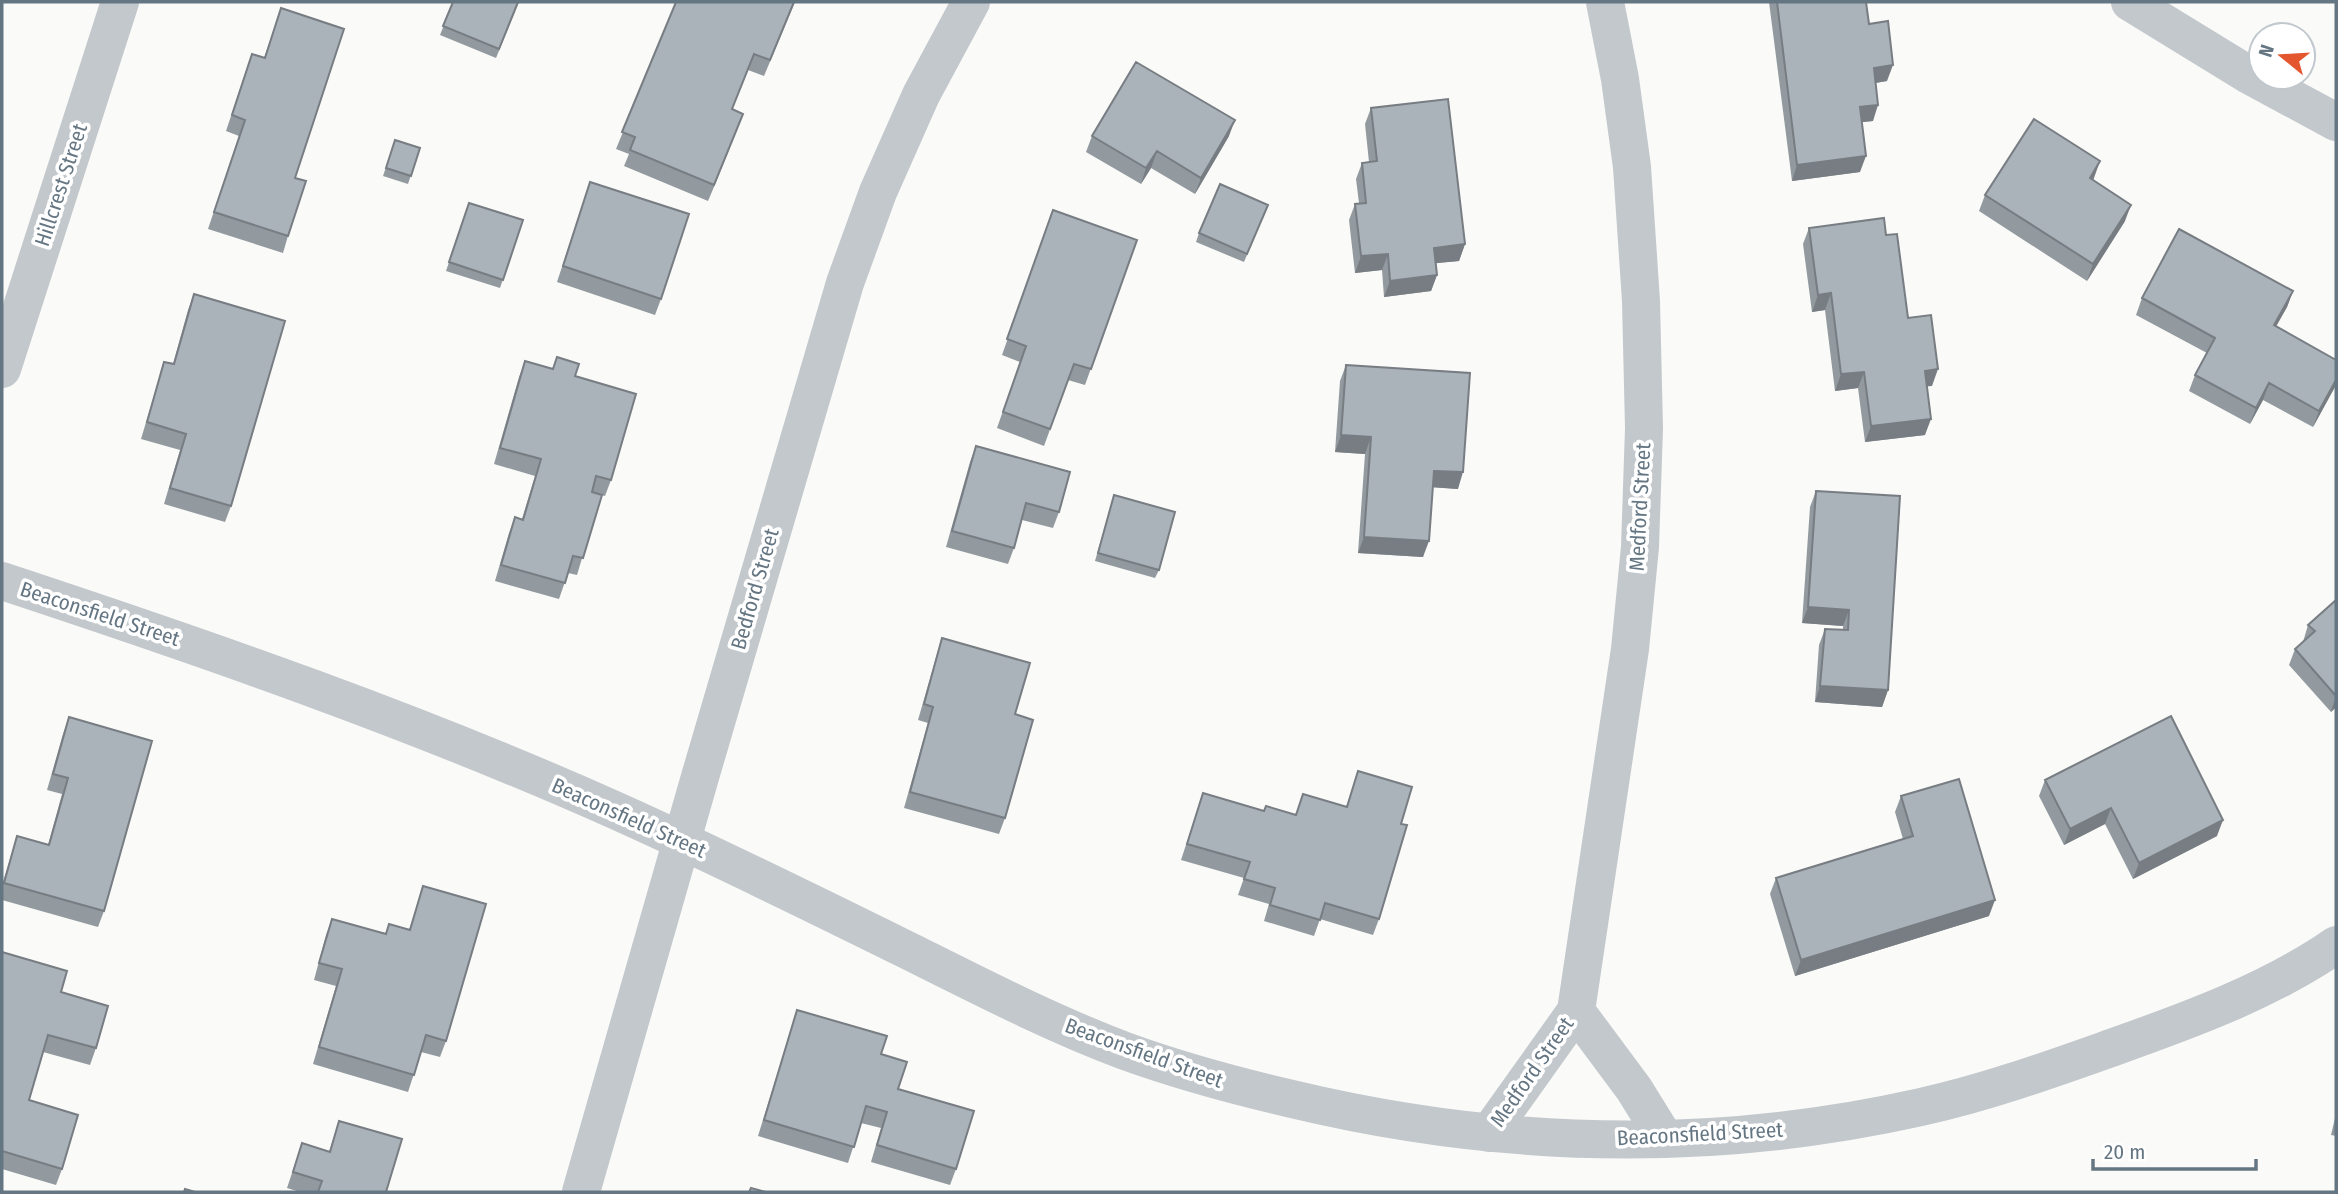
<svg xmlns="http://www.w3.org/2000/svg" width="2338" height="1194" font-family="'Fira Sans Condensed',sans-serif">
	<rect width="100%" height="100%" fill="#fafaf8"/>
	<g fill="none" stroke-linecap="round" stroke-linejoin="round">
		<!-- street -->
		<path stroke="#c3c8cc" stroke-width="38" d="M2130,2L2249,75L2336,122
			M2,369L120,2
			M2,581C211,650 418,722 619,812C717,856 814,904 911,952C981,987 1051,1023 1125,1051C1180,1071 1236,1086 1292,1099C1501,1149 1711,1154 1921,1107C1985,1093 2049,1070 2111,1048C2187,1021 2270,991 2336,945
			M1576,1011L1634,1089L1665,1139
			M1489,1133L1576,1011L1630,649L1640,547L1644,428L1641,301L1632,167L1620,79L1605,2
			M581,1192L700,777L845,283L878,192L921,95L971,2"/>
	</g>
	<!-- wall -->
	<path fill="#929a9f" d="M453,2H519L496,58L440,35Z
		M676,2H795L764,76L748,70L732,109L743,114L708,201L624,166L629,154L616,149Z
		M1769,2H1866L1869,24L1887,81L1876,83L1873,121L1862,122L1860,172L1792,181Z
		M281,8L295,178L288,236L283,253L208,229L239,136L226,131L246,71L252,54L264,58Z
		M1371,108L1465,244L1459,261L1435,263L1437,275L1431,291L1384,297L1382,270L1355,273L1349,220L1355,204L1359,203L1356,179L1362,163L1369,162L1365,124Z
		M1092,136H1229L1195,194L1151,168L1141,184L1086,152Z
		M395,140L420,148L408,184L383,176Z
		M2094,178L2093,180L2125,221L2087,281L1979,211L1985,195Z
		M590,182L661,299L655,315L557,282Z
		M469,203L523,220L500,288L446,271Z
		M1268,205L1244,262L1196,242L1199,233Z
		M1053,210L1137,240L1085,385L1068,380L1044,446L997,428L1020,362L1002,355Z
		M1809,228L1886,235L1908,318L1932,386H1927L1925,435L1865,442L1858,388L1835,391L1825,310L1812,312L1803,244Z
		M2293,291L2287,307L2276,326L2336,360V385L2313,427L2263,400L2250,424L2189,391L2195,375L2207,353L2136,315L2142,298Z
		M194,294L231,506L225,522L164,504L180,450L141,439L164,362L173,364L188,310Z
		M525,361L575,376L611,480L605,496L601,495L577,575L568,573L559,599L495,581L509,533L515,517L522,519L535,476L494,464L519,377Z
		M1346,365L1458,489L1433,487L1423,557L1358,553L1365,454L1335,452L1340,381Z
		M976,446L1059,512L1053,528L1022,520L1014,548L1008,564L946,547L970,462Z
		M1816,491L1888,690L1882,707L1815,702L1819,645L1825,629L1843,630V626L1802,623L1810,507Z
		M1114,495L1159,570L1155,578L1095,561Z
		M2336,600V707L2331,712L2289,665L2295,649L2303,642L2308,625Z
		M942,638L1015,714L1005,818L999,834L904,808L928,723L918,720L937,654Z
		M69,717L104,911L98,927L2,900V885L17,836L48,845L62,794L47,790L63,734Z
		M1358,771L1401,824L1379,919L1373,935L1320,919L1314,936L1264,921L1269,904L1238,895L1244,878L1181,860L1203,793L1264,811L1296,815L1303,794L1346,807Z
		M2045,780L2217,836L2133,879L2105,824L2064,845L2039,796Z
		M1901,796L1989,916L1795,976L1770,894L1776,878L1903,839L1895,812Z
		M423,886L446,1041L440,1057L421,1052L408,1092L313,1064L336,986L314,980L326,935L332,919L386,934L409,930Z
		M2,952L61,992L96,1048L90,1065L43,1052L29,1100L62,1169L56,1185L2,1169Z
		M797,1010L881,1054L898,1089L956,1169L950,1185L871,1162L881,1128L861,1123L848,1163L758,1136Z
		M2336,1114V1136L2331,1135Z
		M339,1121L386,1192H300L287,1188L302,1143L329,1152Z"/>
	<!-- shaded-wall -->
	<path fill="#777d82" d="M1893,65L1887,81L1868,84L1874,68Z
		M1878,105L1873,121L1854,123L1860,107Z
		M743,114L737,130L708,201L714,185Z
		M1235,120L1229,136L1195,194L1201,178Z
		M1157,151L1151,168L1141,184L1146,168Z
		M1866,156L1860,172L1792,181L1797,165Z
		M2100,161L2094,178L2084,194L2090,178Z
		M2131,205L2125,221L2087,281L2093,264Z
		M1465,244L1459,261L1428,264L1434,248Z
		M1388,254L1382,270L1355,273L1361,256Z
		M1437,275L1431,291L1384,297L1390,281Z
		M2293,291L2287,307L2268,341L2274,325Z
		M1831,293L1825,310L1812,312L1818,295Z
		M1938,369L1932,386L1919,387L1925,371Z
		M1864,372L1858,388L1835,391L1841,374Z
		M2336,380V385L2313,427L2319,411Z
		M2269,383L2263,400L2250,424L2256,408Z
		M1931,419L1925,435L1865,442L1871,426Z
		M1341,435L1371,437L1365,454L1335,452Z
		M1434,471L1463,472L1458,489L1428,487Z
		M1364,537L1429,541L1423,557L1358,553Z
		M1808,607L1849,610L1843,626L1802,623Z
		M1820,686L1888,690L1882,707L1815,702Z
		M2336,696V707L2331,712Z
		M2111,808L2105,824L2064,845L2070,829Z
		M2223,820L2217,836L2133,879L2139,863Z
		M1995,900L1989,916L1795,976L1801,960Z"/>
	<!-- building -->
	<path fill="#aab3b9" stroke="#777d82" stroke-width="2" d="M453,2H518L499,49L443,26Z
		M676,2H794L770,60L754,54L732,109L743,114L714,185L630,150L635,137L622,132Z
		M1777,2H1866L1869,24L1888,21L1893,65L1874,68L1878,105L1860,107L1866,156L1797,165Z
		M281,8L344,29L295,178L306,181L288,236L214,212L245,120L232,115L252,54L265,58Z
		M1136,62L1235,120L1201,178L1157,151L1146,168L1092,136Z
		M1448,99L1465,244L1434,248L1437,275L1390,281L1388,254L1361,256L1355,204L1366,203L1362,163L1377,161L1371,108Z
		M2034,119L2100,161L2090,178L2131,205L2093,264L1985,195Z
		M395,140L420,148L411,176L386,168Z
		M590,182L689,214L661,299L563,266Z
		M1220,184L1268,205L1247,254L1199,233Z
		M469,203L523,220L503,280L449,262Z
		M1053,210L1137,240L1091,369L1074,364L1050,429L1003,412L1026,346L1007,339Z
		M1884,218L1886,235L1897,234L1908,318L1931,315L1938,369L1925,371L1931,419L1871,426L1864,372L1841,374L1831,293L1818,295L1809,228Z
		M2179,229L2293,291L2274,325L2336,360V380L2319,411L2269,383L2256,408L2195,375L2215,338L2142,298Z
		M194,294L285,321L231,506L170,488L186,434L147,422L164,362L174,364Z
		M557,357L579,364L575,376L636,394L611,480L596,476L592,492L602,495L583,558L573,556L565,583L501,565L515,517L523,520L541,459L500,448L525,361L553,369Z
		M1346,365L1470,373L1463,472L1434,471L1429,541L1364,537L1371,437L1341,435Z
		M976,446L1070,472L1059,512L1026,503L1014,548L952,531Z
		M1816,491L1900,496L1888,690L1820,686L1825,629L1848,630L1849,610L1808,607Z
		M1114,495L1175,512L1159,570L1098,553Z
		M2336,600V696L2295,649L2315,631L2308,625Z
		M942,638L1030,663L1015,714L1033,720L1005,818L910,792L933,707L924,704Z
		M2171,716L2223,820L2139,863L2111,808L2070,829L2045,780Z
		M69,717L152,741L104,911L4,883L17,836L49,845L68,778L53,774Z
		M1358,771L1412,787L1401,824L1407,825L1379,919L1325,903L1320,920L1270,905L1275,888L1244,879L1250,862L1187,844L1203,793L1264,811L1266,806L1296,815L1303,794L1347,807Z
		M1959,779L1995,900L1801,960L1776,878L1913,836L1901,796Z
		M423,886L486,904L446,1041L426,1035L414,1075L319,1047L342,969L319,963L332,919L386,934L389,924L410,930Z
		M2,952L67,971L61,992L108,1006L96,1048L48,1035L29,1100L78,1115L62,1169L2,1151Z
		M797,1010L887,1036L881,1054L907,1062L898,1089L974,1111L956,1169L877,1145L887,1112L866,1106L854,1147L764,1120Z
		M339,1121L402,1139L386,1192H318L322,1181L293,1172L302,1143L330,1152Z
		M751,1188L766,1192H749Z
		M185,1189L195,1192H184Z"/>
	<g text-anchor="middle" stroke-width="7" stroke-linejoin="round" paint-order="stroke">
		<!-- street labels -->
		<g font-size="21" fill="#657683" stroke="#fff">
			<text transform="translate(61 185) rotate(-72)" y="7">Hillcrest Street</text>
			<text transform="translate(1640 507) rotate(-87)" y="7">Medford Street</text>
			<text transform="translate(755 589) rotate(-74)" y="7">Bedford Street</text>
			<text transform="translate(100 614) rotate(18)" y="7">Beaconsfield Street</text>
			<text transform="translate(629 818) rotate(24)" y="7">Beaconsfield Street</text>
			<text transform="translate(1144 1053) rotate(20)" y="7">Beaconsfield Street</text>
			<text transform="translate(1532 1072) rotate(-55)" y="7">Medford Street</text>
			<text transform="translate(1700 1134) rotate(-3)" y="7">Beaconsfield Street</text>
		</g>
	</g>
	<!-- border -->
	<rect width="2338" height="1194" fill="none" stroke="#657683" stroke-width="7"/>
	<!-- north arrow -->
	<g transform="translate(2282 56) rotate(288)"><circle r="33" fill="#ffffff" stroke="#c1c8cd" stroke-width="2"/>
	<path d="M0-5L12 26L0 18L-12 26Z" fill="#e4572e"/>
	<text y="-10" font-size="19" font-weight="bold" text-anchor="middle" fill="#657683">N</text>
	</g>
	<!-- scale -->
	<path d="M2093 1159v10h163v-10" fill="none" stroke="#657683" stroke-width="3.5"/>
	<text x="2104" y="1159" font-size="21" fill="#657683" stroke="#ffffff" stroke-width="5" paint-order="stroke">20 m</text>
</svg>
